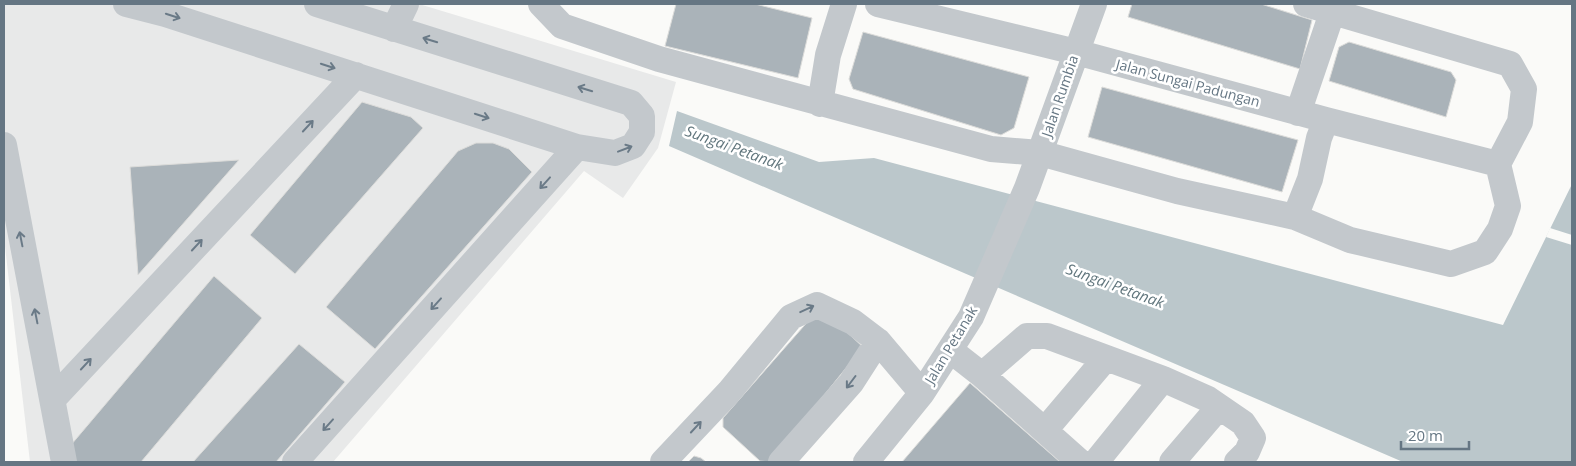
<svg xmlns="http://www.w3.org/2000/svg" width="1576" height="466" font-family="'Open Sans',sans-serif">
	<rect width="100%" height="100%" fill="#fafaf8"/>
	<!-- built -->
	<path fill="#e8e9e9" d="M4,4H419L676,82L658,148L623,198L584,171L333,462H30L4,238Z"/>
	<!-- water -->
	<path fill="#bbc7cb" d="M677,111L819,162L874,158L1503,325L1572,184V462H1403L669,146Z"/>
	<!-- pier -->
	<path fill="#fafaf8" d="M1550,228L1572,235V245L1546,237Z"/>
	<!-- building -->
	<path fill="#aab3b9" stroke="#dcdcda" d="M676,4H755L812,18L798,78L665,46Z
		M1132,4H1261L1312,20L1300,69L1128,17Z
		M863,32L1029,77L1014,128L1001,135L853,89L849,79Z
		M1349,42L1451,72L1456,80L1446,117L1329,81L1339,47Z
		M1102,87L1298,140L1282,192L1088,137Z
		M362,102L411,117L423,128L295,274L250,235Z
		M476,143H493L509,149L532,172L375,349L326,307L458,151Z
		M239,160L138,275L130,167Z
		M214,276L262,318L141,462H66L65,452Z
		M818,310L827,314L863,347L770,462L760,461L723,427V418Z
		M299,344L345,382L276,462H193Z
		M970,383L1060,462H902Z
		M694,456L701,458L706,462H688Z"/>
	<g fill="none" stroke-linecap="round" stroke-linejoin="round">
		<!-- minor -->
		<path stroke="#c3c8cc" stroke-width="26" d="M126,4L165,14L577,147L615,153L633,146L642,132V116L631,103L317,4
			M541,4L562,26L659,59L991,149L1040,153L1177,191L1295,217L1350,240L1451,264L1485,252L1500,229L1508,206L1498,164L1520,122L1524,89L1510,64L1306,4
			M878,4L1076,52L1326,120L1498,164
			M394,29L406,4
			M820,104L828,55L844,4
			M1298,113L1332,13
			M4,145L64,462
			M1295,217L1310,179L1319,138L1326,120
			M950,350L982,375L1080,462
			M982,375L1027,336H1047L1163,379L1208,399L1243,423L1253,438L1247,452L1237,462
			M53,399L356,75
			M1045,430L1106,358
			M295,462L577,147
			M663,462L729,392L791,317L817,305L853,322L878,341L922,393
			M781,462L851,383L878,341
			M866,462L922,393L971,317L1027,188L1094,4
			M1096,462L1163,379
			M1172,462L1219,407"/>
	</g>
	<!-- one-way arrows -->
	<defs><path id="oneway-shaft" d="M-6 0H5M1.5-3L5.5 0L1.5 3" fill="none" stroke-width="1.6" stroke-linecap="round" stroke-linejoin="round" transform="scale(1.25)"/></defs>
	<g stroke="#6a7a87">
		<use href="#oneway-shaft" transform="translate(173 16) rotate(18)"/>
		<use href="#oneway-shaft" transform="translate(430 40) rotate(-163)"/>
		<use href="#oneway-shaft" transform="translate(328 66) rotate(18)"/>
		<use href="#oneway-shaft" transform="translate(585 89) rotate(-163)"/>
		<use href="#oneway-shaft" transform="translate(482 116) rotate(18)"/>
		<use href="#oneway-shaft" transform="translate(308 126) rotate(-47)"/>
		<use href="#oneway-shaft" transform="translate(625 149) rotate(-21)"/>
		<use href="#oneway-shaft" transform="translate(545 183) rotate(132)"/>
		<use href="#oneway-shaft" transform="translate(21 239) rotate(-101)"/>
		<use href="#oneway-shaft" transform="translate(197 245) rotate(-47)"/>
		<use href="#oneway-shaft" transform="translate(436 304) rotate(132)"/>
		<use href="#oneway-shaft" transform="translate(807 309) rotate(-25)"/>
		<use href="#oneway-shaft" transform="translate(36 316) rotate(-101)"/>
		<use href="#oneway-shaft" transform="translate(86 364) rotate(-47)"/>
		<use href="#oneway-shaft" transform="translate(851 382) rotate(127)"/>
		<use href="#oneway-shaft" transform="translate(328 425) rotate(132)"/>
		<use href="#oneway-shaft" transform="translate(696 427) rotate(-47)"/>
	</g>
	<g text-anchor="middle" stroke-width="5" stroke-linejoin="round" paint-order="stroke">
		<!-- street labels -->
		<g font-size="14" fill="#657683" stroke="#fff">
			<text transform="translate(1188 83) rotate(15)" y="5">Jalan Sungai Padungan</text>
			<text transform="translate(1060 96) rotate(-71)" y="5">Jalan Rumbia</text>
			<text transform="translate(951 345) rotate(-59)" y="5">Jalan Petanak</text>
		</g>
		<!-- water labels -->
		<g font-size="15" font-style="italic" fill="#60757c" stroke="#fff">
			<text transform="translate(734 148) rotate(20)" y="5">Sungai Petanak</text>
			<text transform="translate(1115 286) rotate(20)" y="5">Sungai Petanak</text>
		</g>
	</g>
	<!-- border -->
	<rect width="1576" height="466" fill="none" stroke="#657683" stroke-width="10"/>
	<!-- scale -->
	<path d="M1401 441v8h68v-8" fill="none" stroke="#657683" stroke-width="2.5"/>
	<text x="1408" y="441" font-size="15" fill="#657683" stroke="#ffffff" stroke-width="4" paint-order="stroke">20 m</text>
</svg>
